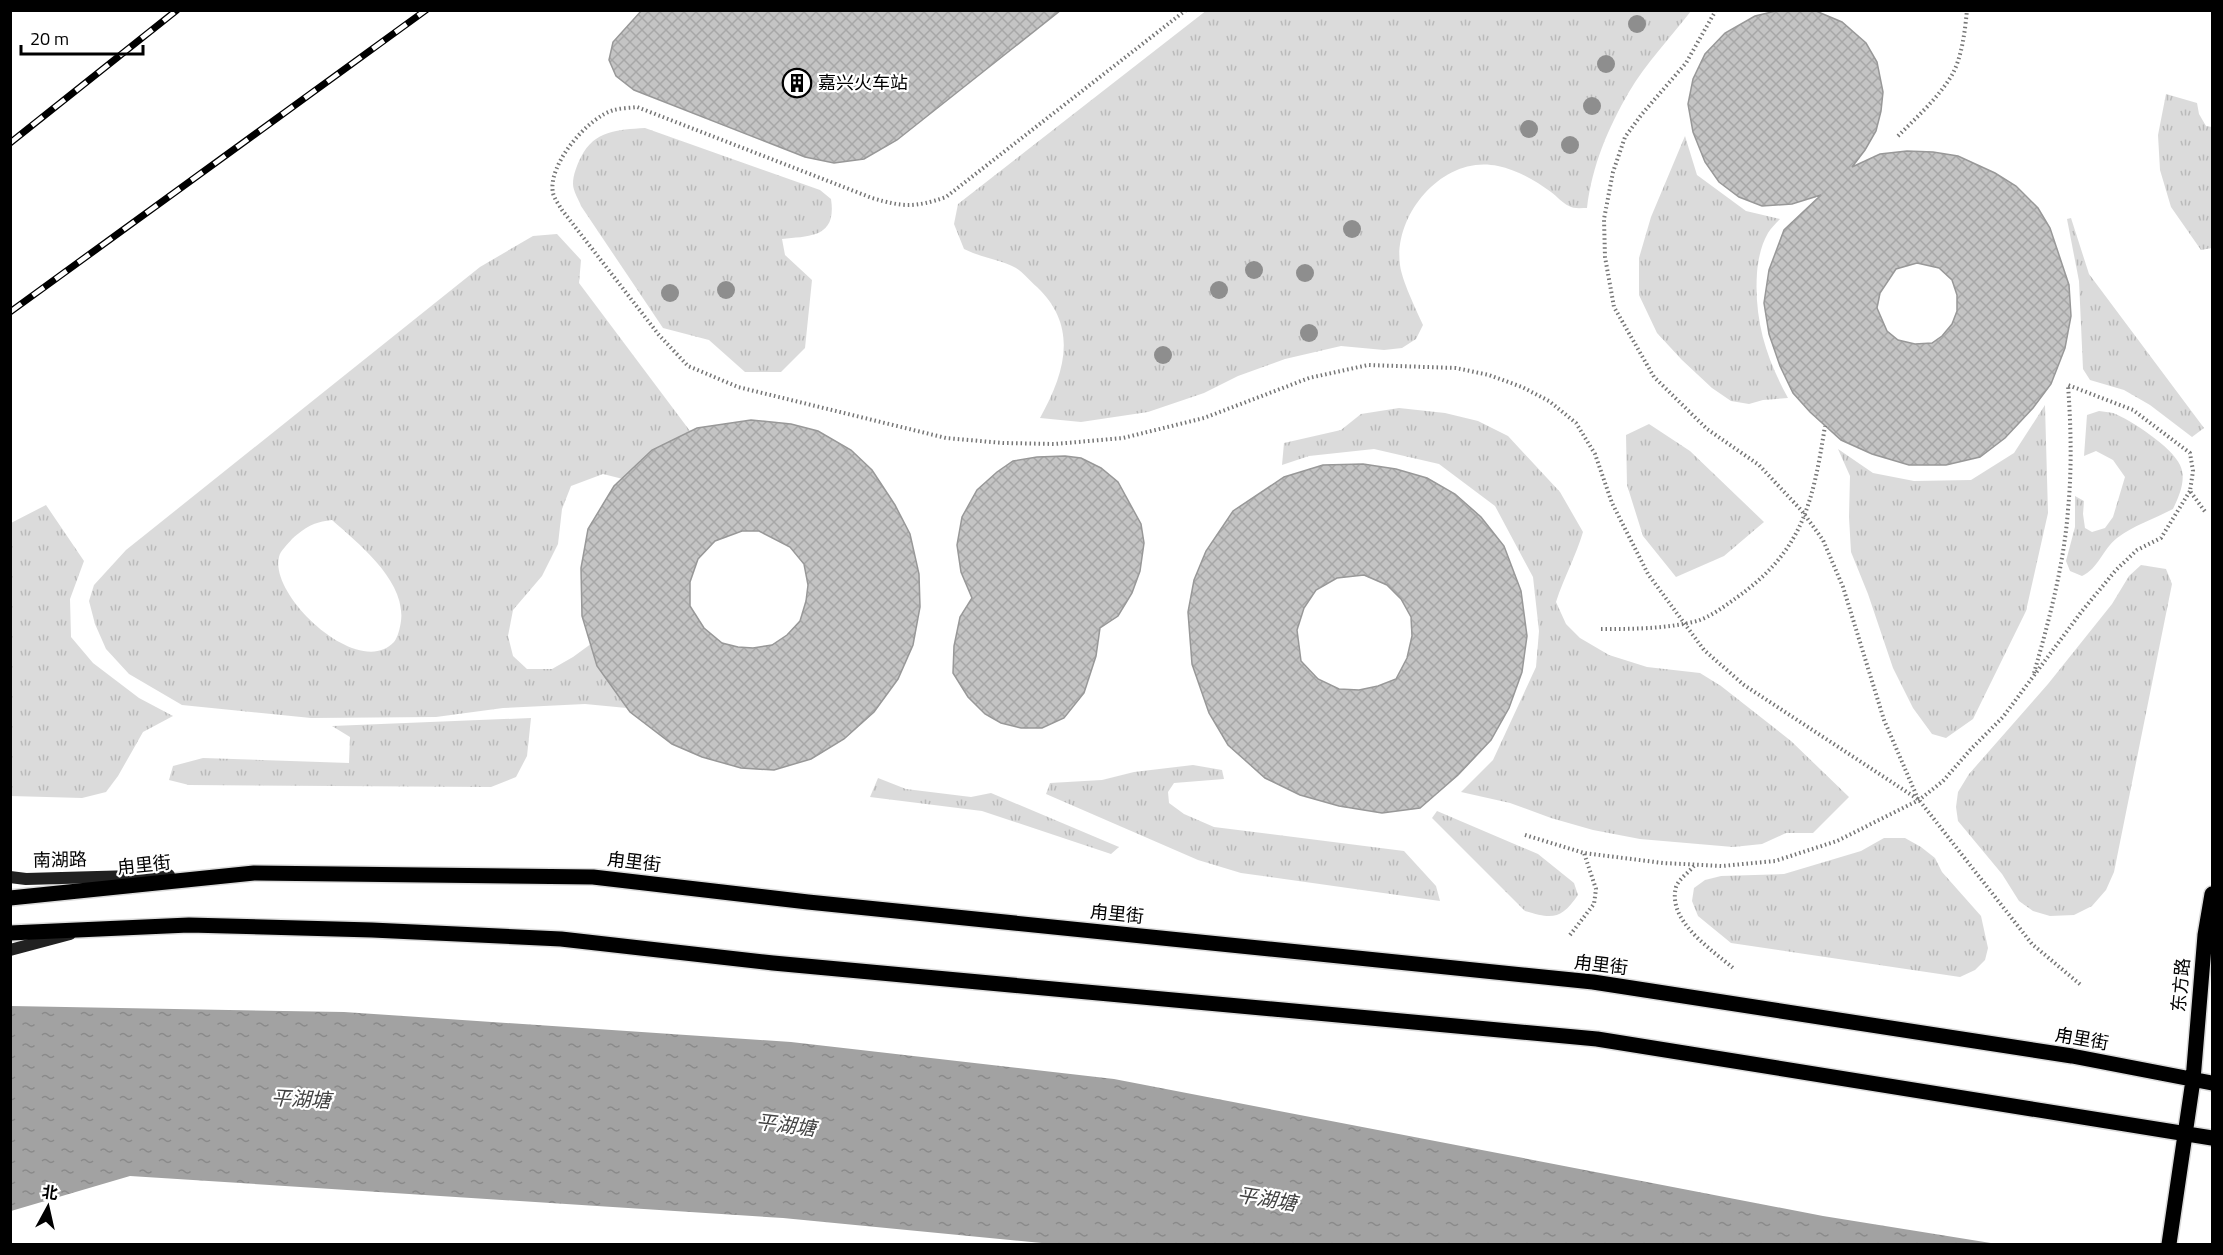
<svg xmlns="http://www.w3.org/2000/svg" width="2223" height="1255" font-family="'Titillium Web','Noto Sans SC',sans-serif">
	<defs>
		<pattern id="grass-tufts" width="24" height="20" patternUnits="userSpaceOnUse" patternTransform="scale(1.5)"><rect width="24" height="20" fill="#dbdbdb"/><path d="M3 7l-1-3M5 7V3M7 7l1-3M15 17l-1-3M17 17v-4M19 17l1-3" fill="none" stroke="#bababa"/></pattern>
		<pattern id="water-ripples" width="26" height="14" patternUnits="userSpaceOnUse" patternTransform="scale(1.5)"><rect width="26" height="14" fill="#a2a2a2"/><path d="M2 4q2-2 4 0t4 0M15 11q2-2 4 0t4 0" fill="none" stroke="#8a8a8a"/></pattern>
		<pattern id="building-cross-hatch" width="8" height="8" patternUnits="userSpaceOnUse" patternTransform="scale(1.5)"><rect width="8" height="8" fill="#c4c4c4"/><path d="M0 0l8 8M0 8l8-8" fill="none" stroke="#a7a7a7"/></pattern>
	</defs>
	<rect width="100%" height="100%" fill="#fff"/>
	<!-- grass -->
	<path fill="url(#grass-tufts)" fill-rule="evenodd" d="M1207,10H1691V11C1671,37 1646,63 1629,92C1608,128 1592,166 1587,208C1581,208 1573,209 1569,206C1562,203 1557,196 1551,192C1535,180 1517,170 1498,166C1444,154 1393,214 1400,265C1402,281 1416,309 1423,325L1416,339L1402,348L1384,350L1341,346L1285,359L1238,376L1204,393L1148,412L1081,422L1040,418C1065,373 1079,327 1037,287C1030,281 1024,273 1016,268C999,259 982,258 964,249L954,224L958,204Z
		M2166,94L2197,103L2199,114L2206,126L2212,127V248L2201,250L2171,207L2160,170L2158,135Z
		M645,128L820,190L831,199C837,238 810,236 782,239L785,255L812,280L805,348L781,372H745L709,340L663,328L581,206C579,200 573,191 573,184C573,175 577,165 581,157C595,130 617,130 645,128Z
		M1685,136L1697,175L1746,211L1780,219C1776,223 1771,228 1768,233C1761,245 1758,260 1757,273C1754,320 1766,358 1788,398L1763,400L1749,404L1731,401L1712,388L1682,360L1657,333L1639,295V258L1651,217Z
		M2071,218L2089,274L2204,428L2192,437L2150,405L2124,390L2090,380L2083,369L2079,281L2067,219Z
		M557,234L581,260L579,283L696,439L647,485L603,474L571,486L562,509L558,544L542,576L513,610L508,636L513,656L527,669H552L573,657L625,619L679,713L585,704L503,708L436,717L311,718L182,705L129,674L106,649L95,624L89,601L94,585L126,550L480,267L533,236ZM332,520C359,544 406,581 401,621C400,628 398,637 394,642C359,680 269,596 279,557C280,551 288,544 292,539C306,527 313,522 332,520Z
		M2045,405L2048,513L2026,611L1973,719L1946,738L1932,734L1913,708L1893,668L1868,594L1851,552L1849,517L1850,476L1838,449L1873,473L1914,481L1971,480L2014,453Z
		M1399,408L1445,413L1478,421L1508,436L1560,492L1583,532C1576,556 1564,577 1556,602L1566,624L1580,638L1609,655L1647,667L1700,673L1721,686L1791,741L1849,797L1813,833H1786L1762,844L1733,847L1640,839L1593,830L1551,818L1510,803L1461,792L1493,760L1536,667L1539,631L1533,577L1495,506L1439,464L1374,449L1309,456L1282,465L1284,443L1341,430L1361,414Z
		M2099,411C2104,412 2109,412 2113,413C2131,420 2172,447 2180,465C2187,479 2179,496 2173,509C2154,519 2134,525 2117,538C2103,549 2098,569 2082,576L2070,571L2066,561L2075,527V496L2084,501L2083,514L2085,528L2092,532L2105,528L2113,517L2125,477L2113,460L2096,451L2084,456L2087,415Z
		M1649,424L1690,451L1764,522L1724,556L1676,577L1643,536L1627,485L1626,435Z
		M46,505L84,561L70,599L71,637L93,663L139,698L173,716L143,732L118,776L106,792L82,798L11,796V523Z
		M2141,565L2166,569L2172,584L2114,872L2106,890L2092,906L2074,915L2050,916L2033,911L2019,901L2002,874L1958,821L1956,807L1958,792L1969,774L2048,684L2112,604L2129,576Z
		M531,718L527,756L516,777L491,787L189,785L169,780L173,766L203,758L349,763L350,737L332,726Z
		M1193,765L1222,770L1224,779L1174,783L1168,792L1169,803L1184,814L1214,827L1404,851L1436,886L1440,901L1241,873L1198,860L1046,794L1050,783L1102,780L1134,772Z
		M878,778L906,789L971,797L991,793L1119,847L1111,854L982,811L870,797Z
		M1437,811L1538,854L1574,883L1578,895C1561,920 1552,919 1525,911L1432,818Z
		M1884,838H1905L1921,847L1935,858L1942,872L1981,916L1988,948L1985,960L1975,970L1960,977L1731,943L1698,916L1692,901L1694,888L1705,880L1721,876L1784,874L1861,851Z"/>
	<!-- water -->
	<path fill="url(#water-ripples)" d="M11,1006L344,1012L791,1042L1114,1079L1823,1216L1997,1244H1052L783,1218L130,1176L11,1211Z"/>
	<!-- building -->
	<path fill="url(#building-cross-hatch)" stroke="#989898" stroke-width="1.5" fill-rule="evenodd" d="M642,10H1061L897,140L864,159L834,163L805,157L634,90L616,76L609,60L613,42Z
		M1780,10L1816,11L1842,22L1866,43L1877,62L1883,92L1881,111L1876,131L1865,150L1852,167L1880,154L1907,151L1933,152L1958,156L1995,173L2016,186L2038,208L2050,228L2069,285L2071,316L2065,348L2051,384L2033,408L2005,438L1980,457L1946,465H1909L1872,454L1841,440L1810,412L1793,393L1780,366L1769,334L1764,303L1769,270L1784,230L1821,195L1792,204L1762,206L1739,197L1719,182L1705,162L1693,132L1688,104L1693,79L1705,54L1725,33L1755,16ZM1917,263L1939,268L1952,280L1957,295V311L1952,324L1942,336L1932,343L1915,344L1898,340L1887,331L1877,308L1880,293L1896,269Z
		M751,420L791,424L818,431L851,450L872,470L895,505L910,534L919,574L920,607L913,645L898,679L874,712L844,739L811,759L774,770L741,768L702,757L672,744L630,712L597,666L582,616L581,568L588,529L614,486L652,450L697,428ZM742,531H759L790,547L804,564L808,585L806,601L800,621L787,635L772,645L753,648L738,647L722,643L704,628L690,606V582L698,559L715,541Z
		M1065,456L1081,458L1101,468L1118,482L1141,524L1144,543L1140,571L1132,593L1118,616L1100,628L1096,656L1084,693L1064,718L1042,728H1021L1001,723L985,714L968,697L953,673L954,646L960,617L972,598L961,572L957,545L962,517L977,490L997,472L1013,461L1037,457Z
		M1363,464L1396,469L1427,478L1455,494L1481,517L1504,546L1521,591L1527,636L1522,672L1509,708L1491,740L1458,775L1420,808L1382,813L1339,806L1300,795L1265,778L1228,745L1209,713L1192,664L1188,612L1194,580L1206,551L1233,511L1284,477L1323,465ZM1364,575L1387,585L1401,599L1411,617L1412,636L1407,658L1396,679L1378,686L1359,690L1339,689L1318,679L1301,661L1297,630L1304,608L1316,590L1337,578Z"/>
	<g fill="none" stroke-linecap="round" stroke-linejoin="round">
		<!-- primary casing -->
		<g stroke="#dbdbdb" stroke-width="18">
			<path id="primary" d="M10,898L254,873L593,877L808,902L1593,982L2072,1056L2212,1083
				M10,933L189,925L372,930L561,939L773,963L1597,1039L2212,1138
				M2169,1244L2193,1080L2205,935L2212,894"/>
		</g>
		<!-- path -->
		<path stroke="#767676" stroke-width="4" stroke-dasharray="1.5 3" stroke-linecap="butt" d="M1186,10L946,197C914,208 903,207 872,198L637,107C630,108 621,108 614,110C588,117 547,165 553,193C554,198 559,205 562,210L659,335L688,366L738,387L946,438L1003,443L1055,444L1123,438L1204,418L1309,378L1368,365L1456,368L1489,375L1522,387L1549,401L1576,423L1595,454L1612,503L1648,574L1704,650L1744,685L1919,800L2032,944L2082,986
			M1716,10L1686,63L1642,114L1625,137L1613,172L1604,219L1605,257L1614,307L1654,377L1707,429L1759,465L1802,511L1823,540L1843,587L1884,720L1918,799
			M1898,136C1917,117 1938,98 1952,75C1962,57 1965,31 1967,10
			M2034,673C2049,621 2064,564 2068,510C2072,468 2071,427 2068,385L2133,410L2190,453L2193,471L2190,491L2206,513
			M1525,835L1584,853L1663,863L1722,866L1775,861L1837,841L1919,800L1943,781L1971,749L2003,717L2082,611L2116,570L2137,550L2161,538L2190,491
			M1694,866C1689,872 1678,880 1676,887C1667,921 1711,949 1733,968
			M1570,935L1594,904L1596,889L1584,853"/>
		<!-- secondary -->
		<path stroke="#212121" stroke-width="12" d="M10,877L26,879L169,875
			M10,950L70,934"/>
		<!-- primary -->
		<use href="#primary" stroke="#000" stroke-width="15"/>
		<!-- tram -->
		<path stroke="#000" stroke-width="1.5" d="M2212,1244V1240"/>
		<!-- rail casing -->
		<g stroke="#000" stroke-width="7">
			<path id="rail" d="M10,143L177,10
				M10,312L426,10"/>
		</g>
		<!-- rail -->
		<use href="#rail" stroke="#fff" stroke-width="4.5" stroke-dasharray="14" stroke-linecap="butt"/>
		<!-- path-bridge -->
		<path stroke="#767676" stroke-width="4" stroke-dasharray="1.5 3" stroke-linecap="butt" d="M1601,629C1633,629 1665,629 1697,621C1710,617 1725,606 1736,598C1803,551 1813,502 1825,426"/>
	</g>
	<!-- trees -->
	<g fill="#8e8e8e">
		<circle cx="1637" cy="24" r="9"/>
		<circle cx="1606" cy="64" r="9"/>
		<circle cx="1592" cy="106" r="9"/>
		<circle cx="1529" cy="129" r="9"/>
		<circle cx="1570" cy="145" r="9"/>
		<circle cx="1352" cy="229" r="9"/>
		<circle cx="1254" cy="270" r="9"/>
		<circle cx="1305" cy="273" r="9"/>
		<circle cx="726" cy="290" r="9"/>
		<circle cx="1219" cy="290" r="9"/>
		<circle cx="670" cy="293" r="9"/>
		<circle cx="1309" cy="333" r="9"/>
		<circle cx="1163" cy="355" r="9"/>
	</g>
	<!-- icons -->
	<defs>
		<g id="building-ring" transform="scale(1.5)"><circle r="9.5" fill="#fff" stroke="#000" stroke-width="1.5"/><path d="M-4-6H4V6H1V3H-1V6H-4ZM-2.5-4.3h1.7v1.8h-1.7ZM.8-4.3h1.7v1.8H.8ZM-2.5-1h1.7V.8h-1.7ZM.8-1h1.7V.8H.8Z" fill="#000"/></g>
	</defs>
	<g fill-rule="evenodd">
		<use href="#building-ring" x="797" y="83"/>
	</g>
	<g text-anchor="middle" stroke-width="4.5" stroke-linejoin="round" paint-order="stroke">
		<!-- poi labels -->
		<g font-size="18" fill="#000" stroke="#fff" text-anchor="start">
			<text x="818" y="89">嘉兴火车站</text>
		</g>
		<!-- street labels -->
		<g font-size="18" fill="#000" stroke="#fff">
			<text transform="translate(60 860) rotate(-1)" y="6">南湖路</text>
			<text transform="translate(634 862) rotate(7)" y="6">甪里街</text>
			<text transform="translate(144 865) rotate(-6)" y="6">甪里街</text>
			<text transform="translate(1117 914) rotate(6)" y="6">甪里街</text>
			<text transform="translate(1601 965) rotate(7)" y="6">甪里街</text>
			<text transform="translate(2181 985) rotate(-85)" y="6">东方路</text>
			<text transform="translate(2082 1039) rotate(10)" y="6">甪里街</text>
		</g>
		<!-- water labels -->
		<g font-size="20" font-style="italic" fill="#434343" stroke="#fff">
			<text transform="translate(301 1099) rotate(3)" y="7">平湖塘</text>
			<text transform="translate(786 1125) rotate(7)" y="7">平湖塘</text>
			<text transform="translate(1267 1199) rotate(9)" y="7">平湖塘</text>
		</g>
	</g>
	<!-- border -->
	<rect width="2223" height="1255" fill="none" stroke="#000000" stroke-width="24"/>
	<!-- north arrow -->
	<g transform="translate(48 1207) rotate(8)" stroke="#ffffff" stroke-width="4.5" paint-order="stroke">
	<path d="M0-4.5L10 22L0 15L-10 22Z" fill="#000000"/>
	<text y="-9" font-size="16" font-weight="bold" text-anchor="middle" fill="#000000">北</text>
	</g>
	<!-- scale -->
	<path d="M21 45v9h122v-9" fill="none" stroke="#000000" stroke-width="3"/>
	<text x="30" y="45" font-size="18" fill="#000000" stroke="#ffffff" stroke-width="4.5" paint-order="stroke">20 m</text>
</svg>
